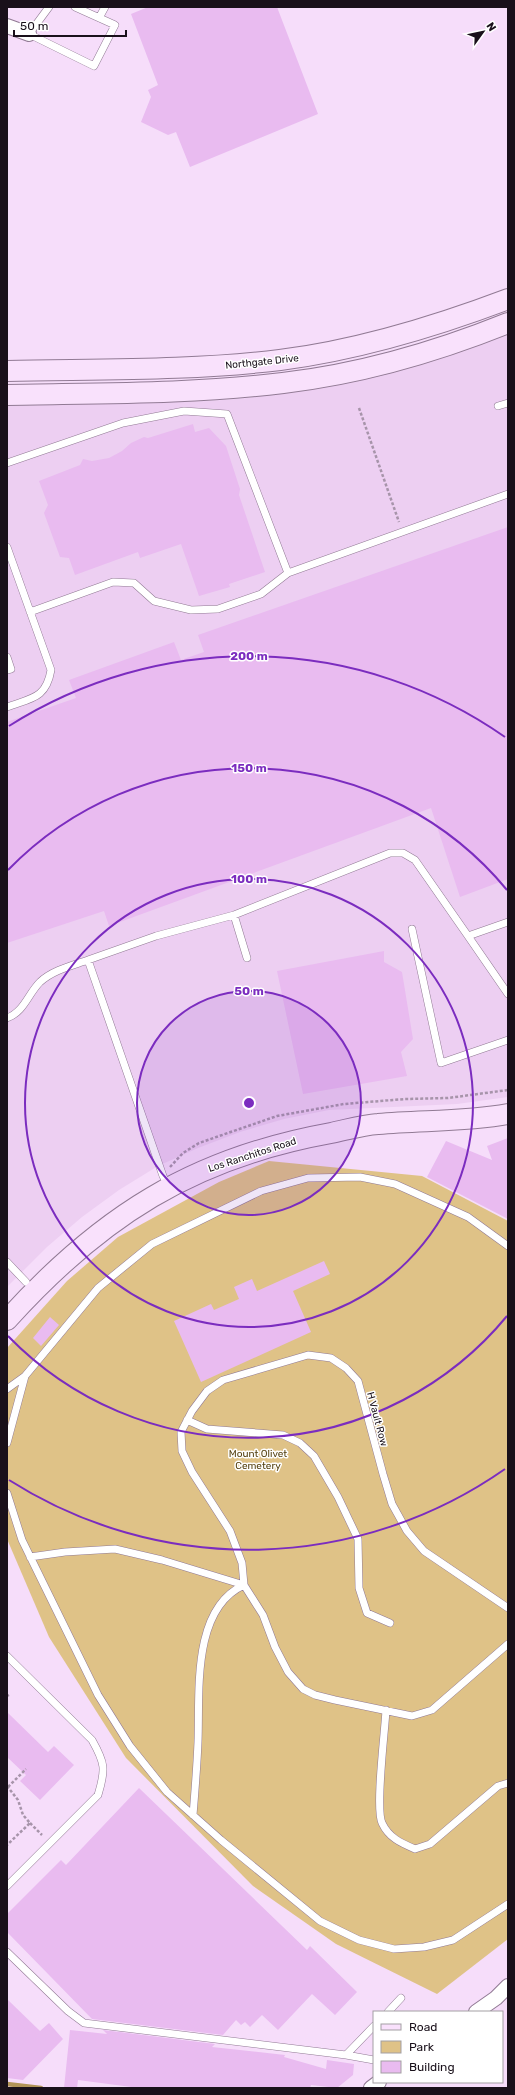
<svg xmlns="http://www.w3.org/2000/svg" width="515" height="2095" font-family="Rubik,sans-serif">
	<rect width="100%" height="100%" fill="#f6ddfa"/>
	<!-- built -->
	<path fill="#edcff2" d="M508,332V1097L457,1104L329,1110L284,1119L240,1132L198,1148L158,1166L119,1190L82,1217L47,1247L7,1287V406L210,401L248,398L284,390L333,385L424,364Z"/>
	<!-- green -->
	<path fill="#dfc287" d="M269,1161L422,1176L508,1221V1939L437,1994L336,1944L253,1886L126,1758L49,1637L7,1539V1348L67,1281L118,1237L219,1182Z"/>
	<g fill="none" stroke-linecap="round" stroke-linejoin="round">
		<!-- stream -->
		<path stroke="#b19458" stroke-width="4.5" d="M7,2084L41,2088"/>
	</g>
	<!-- building -->
	<path fill="#e9bbf0" d="M148,7H277L318,114L190,167L176,132L168,135L141,122L151,97L148,90L158,85L131,14Z
		M193,424L195,432L209,428L226,446L240,489L239,495L265,572L229,584L230,587L199,596L181,544L140,558L138,552L75,575L69,558L60,557L44,513L48,505L39,481L80,465L83,459L92,461L109,458L122,451L131,443L144,437L148,438Z
		M508,527V879L460,897L431,808L109,926L104,911L7,943V722L76,698L69,680L174,642L181,660L204,652L198,635Z
		M384,951V962L402,972L413,1039L401,1052L407,1076L303,1094L277,971Z
		M508,1138V1219L427,1177L446,1141L492,1160L487,1146Z
		M324,1261L330,1274L293,1291L311,1332L201,1382L174,1321L211,1304L214,1310L239,1299L234,1287L252,1279L257,1291Z
		M50,1317L59,1325L41,1346L33,1338Z
		M7,1712L48,1752L54,1746L74,1765L40,1800L20,1781L26,1775L7,1757Z
		M139,1788L307,1950L310,1946L357,1992L335,2015L312,1994L278,2030L262,2015L250,2027L245,2022L241,2025L236,2020L223,2035L92,2019L7,1932V1914L61,1860L66,1865Z
		M7,1999L40,2031L49,2023L63,2039L23,2080L7,2078Z
		M70,2030L107,2034L103,2030L215,2044L212,2047L285,2055L284,2057L326,2069L327,2060L354,2064L353,2075L337,2088L311,2085L310,2088H139L78,2080L77,2088H64Z"/>
	<g fill="none" stroke-linecap="round" stroke-linejoin="round">
		<!-- lane casing -->
		<g stroke="#917a94" stroke-width="8">
			<path id="lane" d="M49,7L29,34L94,66L115,25L75,7
				M99,18L105,7
				M498,406L508,403
				M7,463L123,423L184,411L227,414L288,573L508,494
				M7,547L51,670C46,699 31,698 7,707
				M30,612L113,582L134,583L154,601L191,610L218,609L261,594L288,573
				M7,657L11,669L7,670
				M234,915L390,853H403L415,860L468,936
				M508,922L468,936L508,994
				M412,929L441,1063L508,1040
				M88,960L156,936L234,915L247,958
				M7,1018C24,1012 28,994 40,982C53,970 71,966 88,960L163,1176L168,1186
				M7,1262L26,1282
				M7,1389L25,1376L98,1288L152,1244L261,1191L308,1178L360,1177L395,1184L468,1217L508,1246
				M187,1420L207,1429L283,1435L300,1443L314,1456L338,1497L358,1539L359,1588L367,1613L390,1623
				M7,1443L25,1376
				M7,1493L22,1540L98,1695L130,1746L167,1792L221,1840L320,1921L359,1940L394,1949L424,1947L453,1940L508,1904
				M30,1557L65,1552L115,1549L162,1560L244,1585
				M508,1608L424,1551L407,1531L392,1504L383,1474L358,1381L346,1368L331,1358L308,1355L223,1380L207,1391L192,1411L181,1432L182,1451L192,1472L230,1531L242,1563L244,1585L263,1615L275,1647L288,1672L303,1689L315,1695L335,1700L412,1716L432,1710L508,1644
				M7,1656L92,1740C105,1763 106,1769 98,1795L7,1886
				M386,1710C385,1731 375,1808 382,1823C389,1838 401,1843 415,1849L430,1844L498,1786L508,1783
				M193,1815C195,1791 197,1766 198,1742C200,1694 191,1609 244,1585
				M7,1952L68,2011L84,2023L346,2055L374,2026
				M388,2012L401,1998
				M346,2055L374,2060"/>
		</g>
		<!-- street casing -->
		<g stroke="#917a94" stroke-width="16">
			<path id="street" d="M7,26L29,34
				M476,2012L496,1998L508,1986
				M371,2088L379,2082"/>
		</g>
		<!-- secondary casing -->
		<g stroke="#917a94" stroke-width="22">
			<path id="secondary" d="M7,371C98,369 190,371 280,360C358,350 434,327 508,299
				M7,395C99,393 192,394 283,383C360,374 436,352 508,323
				M7,1320C100,1217 192,1158 331,1133C346,1130 362,1125 378,1124C422,1120 464,1122 508,1114"/>
		</g>
		<!-- path -->
		<path stroke="#a794aa" stroke-width="2.5" stroke-dasharray="3 2" stroke-linecap="butt" d="M359,408L399,522
			M170,1167L183,1153L199,1143L277,1116L344,1104L405,1099L448,1098L508,1090
			M7,1696L9,1695
			M7,1786L18,1800L23,1815L30,1823L7,1845
			M8,1787L26,1769
			M30,1823L42,1835"/>
		<!-- lane -->
		<use href="#lane" stroke="#fff" stroke-width="7"/>
		<!-- street -->
		<use href="#street" stroke="#fff" stroke-width="14"/>
		<!-- secondary -->
		<use href="#secondary" stroke="#f9e1fc" stroke-width="20"/>
	</g>
	<!-- distance rings -->
	<circle cx="249" cy="1103" r="112" fill="#7b2cbf" fill-opacity=".12"/>
	<g fill="none" stroke="#7b2cbf" stroke-width="2">
		<circle cx="249" cy="1103" r="112"/>
		<circle cx="249" cy="1103" r="224"/>
		<path d="M507 1316A335 335 0 0 1 8 1336M8 870A335 335 0 0 1 507 890"/>
		<path d="M505 1469A447 447 0 0 1 9 1480M9 726A447 447 0 0 1 505 737"/>
	</g>
	<g text-anchor="middle" stroke-width="3" stroke-linejoin="round" paint-order="stroke">
		<!-- street labels -->
		<g font-size="10" fill="#19101a" stroke="#fff">
			<text transform="translate(262 361) rotate(-6)" y="4">Northgate Drive</text>
			<text transform="translate(252 1154) rotate(-18)" y="4">Los Ranchitos Road</text>
			<text transform="translate(378 1419) rotate(75)" y="4">H Vault Row</text>
		</g>
		<!-- park labels -->
		<g font-size="10" fill="#54400f" stroke="#fff">
			<text x="258" y="1457">Mount Olivet<tspan x="258" dy="12">Cemetery</tspan></text>
		</g>
	</g>
	<circle cx="249" cy="1103" r="6" fill="#7b2cbf" stroke="#fff" stroke-width="2"/>
	<g font-size="12" text-anchor="middle" font-weight="bold" fill="#7b2cbf" stroke="#fff" stroke-width="3" stroke-linejoin="round" paint-order="stroke">
		<text x="249" y="660">200 m</text>
		<text x="249" y="772">150 m</text>
		<text x="249" y="883">100 m</text>
		<text x="249" y="995">50 m</text>
	</g>
	<!-- border -->
	<rect width="515" height="2095" fill="none" stroke="#19101a" stroke-width="16"/>
	<!-- legend -->
	<rect x="373" y="2011" width="130" height="72" fill="#ffffff" stroke="#a39fa3"/>
	<rect x="381" y="2024" width="20" height="6" fill="#f9e1fc" stroke="#a39fa3"/>
	<text x="409" y="2031" font-size="12" fill="#19101a">Road</text>
	<rect x="381" y="2041" width="20" height="12" fill="#dfc287" stroke="#a39fa3"/>
	<text x="409" y="2051" font-size="12" fill="#19101a">Park</text>
	<rect x="381" y="2061" width="20" height="12" fill="#e9bbf0" stroke="#a39fa3"/>
	<text x="409" y="2071" font-size="12" fill="#19101a">Building</text>
	<!-- north arrow -->
	<g transform="translate(483 32) rotate(57)" stroke="#ffffff" stroke-width="3" paint-order="stroke">
	<path d="M0-3L7 15L0 10L-7 15Z" fill="#19101a"/>
	<text y="-6" font-size="11" font-weight="bold" text-anchor="middle" fill="#19101a">N</text>
	</g>
	<!-- scale -->
	<path d="M14 30v6h112v-6" fill="none" stroke="#19101a" stroke-width="2"/>
	<text x="20" y="30" font-size="12" fill="#19101a" stroke="#ffffff" stroke-width="3" paint-order="stroke">50 m</text>
</svg>
